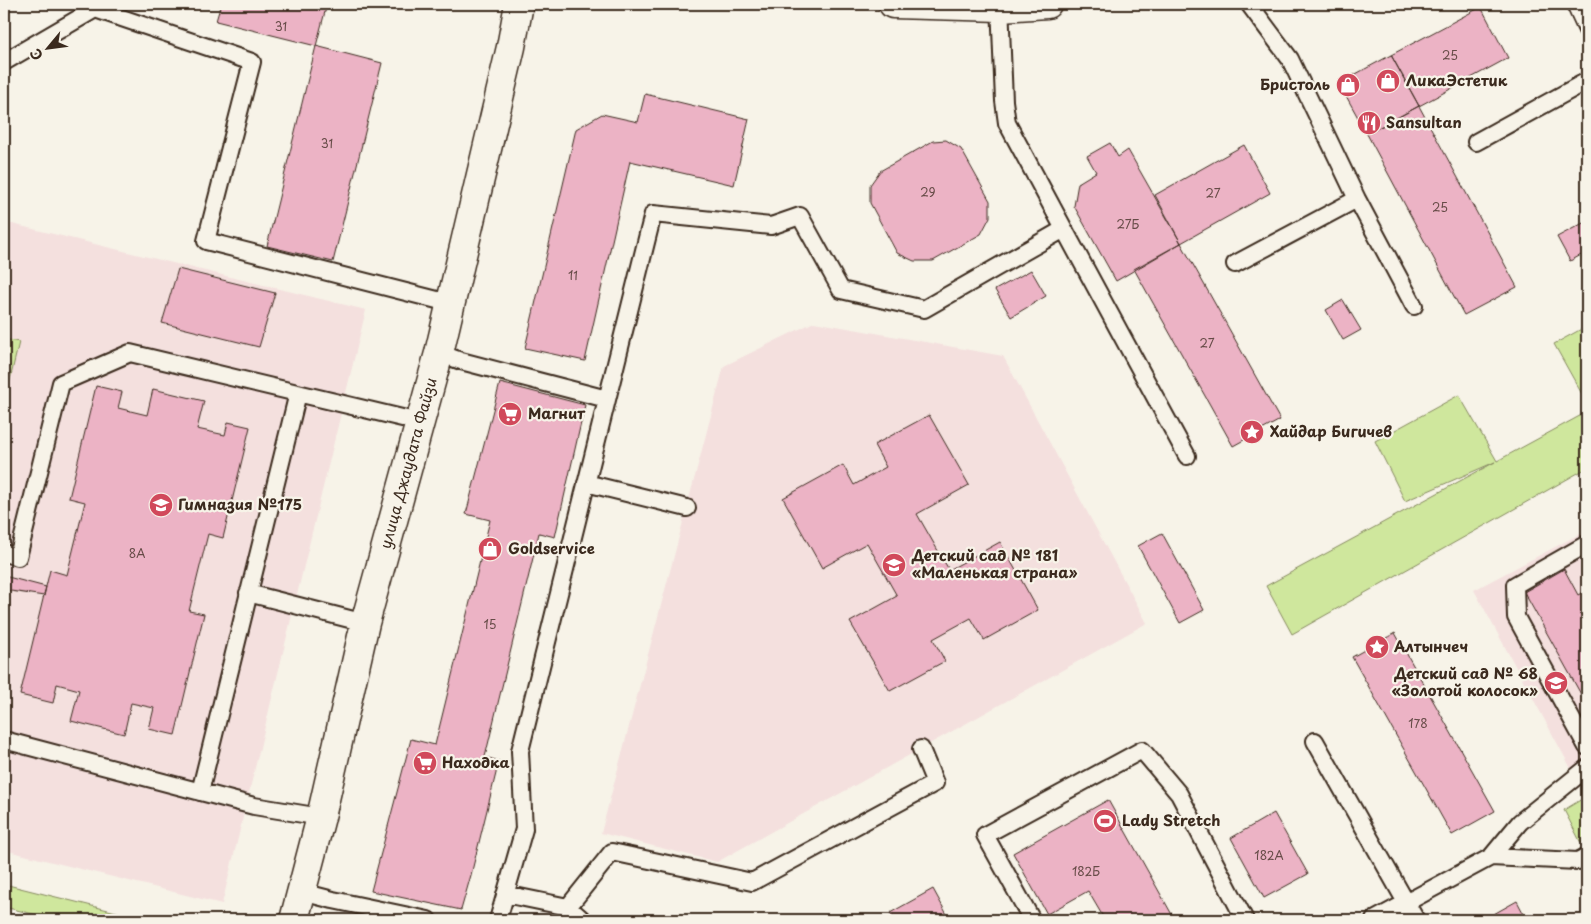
<svg xmlns="http://www.w3.org/2000/svg" width="1591" height="924" font-family="'Playpen Sans',sans-serif">
	<rect width="100%" height="100%" fill="#f7f3e8"/>
	<filter id="ink" filterUnits="userSpaceOnUse"><feTurbulence type="fractalNoise" baseFrequency=".02" numOctaves="2"/><feDisplacementMap in="SourceGraphic" scale="10" xChannelSelector="R" yChannelSelector="G"/><feConvolveMatrix kernelMatrix="1 2 1 2 8 2 1 2 1" color-interpolation-filters="sRGB"/></filter>
	<g filter="url(#ink)">
		<!-- built -->
		<path fill="#f4e0de" d="M4,222L366,310L222,904L4,850Z
			M814,322L1003,356L1147,623L717,862L601,833L724,366Z
			M1587,530V798L1474,590Z"/>
		<!-- green -->
		<path fill="#cfe79d" stroke="#85885e" d="M1587,326V403L1554,344Z
			M4,339L19,342L4,405Z
			M1459,395L1497,461L1587,412V468L1292,634L1266,586L1495,462L1405,501L1375,441Z
			M1587,796V840L1581,843L1564,810Z
			M4,884L140,918L119,920H58L4,907Z"/>
		<!-- building -->
		<path fill="#ecb3c5" stroke="#3b2a1e" d="M221,4H327L316,46L216,21Z
			M1481,7L1508,58L1419,106L1391,55Z
			M316,46L382,63L333,262L267,246Z
			M1391,55L1419,106L1367,134L1339,83Z
			M645,94L749,119L734,185L630,161L585,361L525,348L576,129L602,114L638,122Z
			M1419,106L1517,287L1464,315L1367,134Z
			M946,140L961,149L990,201V217L981,234L933,261H914L897,253L870,203V185L880,171L933,141Z
			M1110,143L1118,157L1128,150L1181,243L1116,281L1074,206L1078,183L1096,172L1087,156Z
			M1244,145L1270,193L1181,243L1155,195Z
			M1587,221V252L1570,261L1557,237Z
			M1181,243L1280,420L1233,446L1134,269Z
			M178,269L275,293L259,347L162,323Z
			M1031,270L1046,296L1011,317L995,290Z
			M1343,300L1361,330L1343,340L1326,310Z
			M500,383L585,405L555,537L539,533L485,757L499,761L471,875L461,910L371,891L411,739L435,745L490,520L466,514Z
			M96,386L122,392L118,408L147,415L153,389L204,401L197,429L225,435L228,422L250,427L223,538L208,534L189,611L204,614L175,735L149,729L154,708L131,703L124,734L71,721L79,690L57,684L53,703L20,695L50,570L67,575L85,502L69,498Z
			M929,415L969,485L917,514L949,570L1000,542L1038,610L984,640L971,618L933,639L945,661L890,691L850,622L897,596L867,543L822,568L783,498L843,465L854,485L886,467L874,445Z
			M1162,533L1204,610L1180,623L1138,546Z
			M1564,569L1578,595L1587,590V705L1524,592Z
			M4,576L46,587L44,596L4,590Z
			M1395,633L1495,811L1452,835L1352,657Z
			M1108,800L1175,920H1105L1088,891L1047,914L1013,853Z
			M1274,813L1308,874L1264,898L1231,838Z
			M933,889L950,920H894L890,913Z
			M1517,901L1527,920H1483Z"/>
		<g fill="none" stroke-linecap="round" stroke-linejoin="round">
			<!-- lane casing -->
			<g stroke="#3b2a1e" stroke-width="20">
				<path id="lane" d="M1249,4L1290,59L1357,199L1414,306
					M1575,4L1587,30
					M4,62L95,9L252,62L206,241L449,303
					M1476,142L1587,81
					M1064,229L1187,456
					M1235,264L1357,199
					M439,353L461,361L607,399
					M586,483L687,508
					M1587,544L1515,585L1516,617L1587,747
					M4,553L18,557L61,383L130,353L419,422
					M248,593L365,623
					M4,740L254,806L321,817
					M1315,741L1416,920
					M200,792L298,393
					M1491,857L1520,822L1587,768
					M302,892L333,900L428,920
					M505,894L568,907L583,920
					M568,907L612,852L752,882L935,783L921,749
					M498,920L524,829L520,751L653,214L771,226L800,216L841,290L924,309L1064,229L1007,123L1004,101L1000,4
					M1032,920L985,835L1142,750L1179,794L1245,920
					M1374,920L1491,857L1578,861L1587,856"/>
			</g>
			<!-- street casing -->
			<g stroke="#3b2a1e" stroke-width="31">
				<g id="street">
					<path d="M893,4L1001,7L1047,4"/>
					<path id="s1" d="M294,920L321,817L365,623L439,353L511,47L519,4"/>
				</g>
			</g>
			<!-- lane -->
			<use href="#lane" stroke="#f7f3e8" stroke-width="16"/>
			<!-- street -->
			<use href="#street" stroke="#f7f3e8" stroke-width="28"/>
		</g>
	</g>
	<!-- icons -->
	<defs>
		<g id="shop-disc" transform="scale(1.25)"><circle r="9.5" fill="#d1495b" stroke="#f7f3e8"/><path d="M-5-2.5h2.3a2.7 3.5 0 0 1 5.4 0H5L5.5 6h-11ZM-1.5-2.5h3a1.5 2.3 0 0 0-3 0Z" fill="#fff"/></g>
		<g id="restaurant-disc" transform="scale(1.25)"><circle r="9.5" fill="#d1495b" stroke="#f7f3e8"/><path d="M-5-6h1v4h1v-4h1v4h1v-4h1v5L-1.5 .5V6h-2V.5L-5-1ZM5-6V6H3V1.5H1.5Q1.5-4 5-6Z" fill="#fff"/></g>
		<g id="supermarket-disc" transform="scale(1.25)"><circle r="9.5" fill="#d1495b" stroke="#f7f3e8"/><path d="M-6-5.5h2.5l.6 2H6L4.5 2H-2.5L-4.4-4H-6ZM-1.5 3.2a1.3 1.3 0 1 0 .1 0ZM3 3.2a1.3 1.3 0 1 0 .1 0Z" fill="#fff"/></g>
		<g id="sight-disc" transform="scale(1.25)"><circle r="9.5" fill="#d1495b" stroke="#f7f3e8"/><path d="M0-6L1.8-2.2L6-1.7L2.9 1.2L3.7 5.4L0 3.3L-3.7 5.4L-2.9 1.2L-6-1.7L-1.8-2.2Z" fill="#fff"/></g>
		<g id="school-disc" transform="scale(1.25)"><circle r="9.5" fill="#d1495b" stroke="#f7f3e8"/><path d="M0-5L7-2L0 1L-7-2ZM-4 1L0 2.5L4 1V4Q0 6-4 4Z" fill="#fff"/></g>
		<g id="stadium-disc" transform="scale(1.25)"><circle r="9.5" fill="#d1495b" stroke="#f7f3e8"/><path d="M0-5a6.5 5 0 1 0 0 10a6.5 5 0 1 0 0-10ZM-3.5-1.8h7v3.6h-7Z" fill="#fff"/></g>
	</defs>
	<g fill-rule="evenodd">
		<use href="#shop-disc" x="1388" y="81"/>
		<use href="#shop-disc" x="1348" y="85"/>
		<use href="#restaurant-disc" x="1369" y="123"/>
		<use href="#supermarket-disc" x="510" y="414"/>
		<use href="#sight-disc" x="1252" y="432"/>
		<use href="#school-disc" x="161" y="505"/>
		<use href="#shop-disc" x="490" y="549"/>
		<use href="#school-disc" x="894" y="565"/>
		<use href="#sight-disc" x="1377" y="647"/>
		<use href="#school-disc" x="1556" y="683"/>
		<use href="#supermarket-disc" x="425" y="763"/>
		<use href="#stadium-disc" x="1105" y="821"/>
	</g>
	<g text-anchor="middle" stroke-width="4.5" stroke-linejoin="round" paint-order="stroke">
		<!-- number labels -->
		<g font-size="12" fill="#674c48">
			<text x="281" y="31">31</text>
			<text x="1450" y="60">25</text>
			<text x="327" y="148">31</text>
			<text x="928" y="197">29</text>
			<text x="1213" y="198">27</text>
			<text x="1440" y="212">25</text>
			<text x="1128" y="229">27Б</text>
			<text x="573" y="280">11</text>
			<text x="1207" y="348">27</text>
			<text x="137" y="558">8А</text>
			<text x="490" y="629">15</text>
			<text x="1418" y="728">178</text>
			<text x="1269" y="860">182А</text>
			<text x="1086" y="876">182Б</text>
		</g>
		<!-- poi labels -->
		<g font-size="15" font-weight="bold" fill="#3b2a1e" stroke="#f7f3e8" text-anchor="start">
			<text x="1406" y="86">ЛикаЭстетик</text>
			<text x="1330" y="90" text-anchor="end">Бристоль</text>
			<text x="1386" y="128">Sansultan</text>
			<text x="528" y="419">Магнит</text>
			<text x="1270" y="437">Хайдар Бигичев</text>
			<text x="178" y="510">Гимназия №175</text>
			<text x="508" y="554">Goldservice</text>
			<text x="912" y="561">Детский сад № 181<tspan x="912" dy="17">«Маленькая страна»</tspan></text>
			<text x="1394" y="652">Алтынчеч</text>
			<text x="1538" y="679" text-anchor="end">Детский сад № 68<tspan x="1538" dy="17">«Золотой колосок»</tspan></text>
			<text x="442" y="768">Находка</text>
			<text x="1122" y="826">Lady Stretch</text>
		</g>
		<!-- street labels -->
		<g font-size="15" fill="#3b2a1e" stroke="#f7f3e8">
			<text dy="5" stroke="none"><textPath href="#s1" startOffset="471">улица Джаудата Файзи</textPath></text>
		</g>
	</g>
	<!-- margin -->
	<rect width="1591" height="924" fill="none" stroke="#f7f3e8" stroke-width="20"/>
	<rect x="10" y="10" width="1571" height="904" fill="none" stroke="#3b2a1e" stroke-width="2" filter="url(#ink)"/>
	<!-- north arrow -->
	<g transform="translate(48 48) rotate(241)" stroke="#f7f3e8" stroke-width="4" paint-order="stroke">
	<path d="M0-4L9 19L0 12L-9 19Z" fill="#3b2a1e"/>
	<text y="-8" font-size="14" font-weight="bold" text-anchor="middle" fill="#3b2a1e">С</text>
	</g>
</svg>
